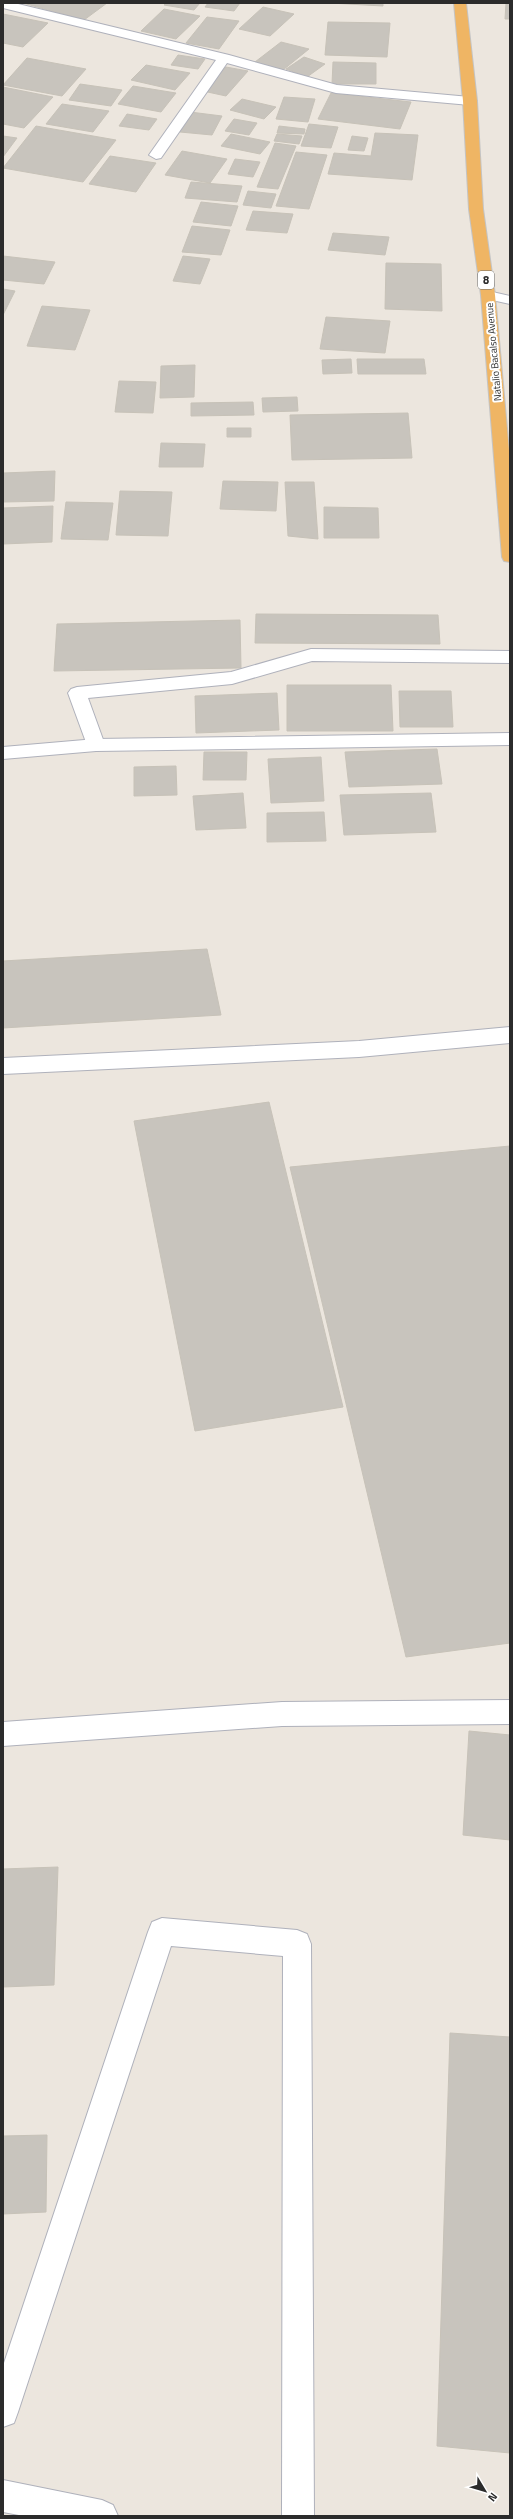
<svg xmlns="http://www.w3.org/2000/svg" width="513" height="2519" font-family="'Titillium Web',sans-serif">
	<rect width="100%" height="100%" fill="#ece6de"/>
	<!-- building -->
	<path fill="#c8c4bd" stroke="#c7c2b8" d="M23,3H107L84,20Z
		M166,3H200L194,10L164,5Z
		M208,3H240L234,11L205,7Z
		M330,3H383V6Z
		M506,3H510V19H505Z
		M263,7L294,14L270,36L239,29Z
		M164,9L200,16L176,39L141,31Z
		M3,14L48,23L23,47L3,43Z
		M207,17L239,21L219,49L186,43Z
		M328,22L390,23L387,57L325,55Z
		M281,42L309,49L283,70L255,62Z
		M178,55L205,59L198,69L171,65Z
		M304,57L325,64L307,77L286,69Z
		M27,58L86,69L62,96L3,85Z
		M333,62L376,63V84H332Z
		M146,65L190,73L175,90L131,80Z
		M226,67L248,71L226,96L203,91Z
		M80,84L122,90L111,106L69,100Z
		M133,86L176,93L161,112L118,104Z
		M3,87L53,97L24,128L3,124Z
		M331,93L411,102L400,129L318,119Z
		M284,97L315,99L308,122L276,119Z
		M242,99L276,107L264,119L230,110Z
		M62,104L109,111L93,132L46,124Z
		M190,112L222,116L212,135L180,132Z
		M127,114L157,119L149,130L119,126Z
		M234,119L257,123L249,135L225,131Z
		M309,124L338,127L331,148L301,146Z
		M36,126L116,140L83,182L3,168Z
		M279,126L305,129L304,134L277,133Z
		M375,133L418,135L412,180L328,174L334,153L371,156Z
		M231,134L270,142L260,154L221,146Z
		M277,134L302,136L299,144L274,141Z
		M3,136L17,138L3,157Z
		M352,136L368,138L364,151L348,150Z
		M275,143L296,146L278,189L257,187Z
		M182,151L227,159L210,183L165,175Z
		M296,152L327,155L309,209L276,206Z
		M110,156L156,163L136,192L89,184Z
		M235,159L260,162L253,177L228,174Z
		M191,182L242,186L237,202L185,198Z
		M248,191L276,194L271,208L243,205Z
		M201,202L238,206L231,226L193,222Z
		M253,211L293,214L287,233L246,230Z
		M192,226L230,230L221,255L182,252Z
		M333,233L389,237L385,255L328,250Z
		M3,256L55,262L44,284L3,280Z
		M183,256L210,259L200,284L173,281Z
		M386,263L441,264L442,311L385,309Z
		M3,289L15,291L3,315Z
		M42,306L90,310L75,350L27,346Z
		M326,317L390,321L385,353L320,349Z
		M351,359L352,373L323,374L322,360Z
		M357,359H424L426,374H358Z
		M195,365L194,397L160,398L161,366Z
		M119,381L156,382L153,413L115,412Z
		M297,397L298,411L263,412L262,398Z
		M253,402L254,415L191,416V403Z
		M408,413L412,458L292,460L290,415Z
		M227,428H251V437H227Z
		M161,443L205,444L203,467H159Z
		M55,471L54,501L3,502V473Z
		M223,481L278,482L276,511L220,509Z
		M285,482H314L318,539L288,536Z
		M120,491L172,492L168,536L116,535Z
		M66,502L113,503L108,540L61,539Z
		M53,506L52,542L3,544V508Z
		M324,507L378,508L379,538H324Z
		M256,614L438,615L440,644L255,643Z
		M240,620L241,668L54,671L57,624Z
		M287,685H391L393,731H287Z
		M399,691H451L453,727H400Z
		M277,693L279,730L196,733L195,696Z
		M437,749L442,784L349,787L345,752Z
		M204,752H247L246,780H203Z
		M321,757L324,801L271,803L268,759Z
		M176,766L177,795L134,796V767Z
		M243,793L246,828L196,830L193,796Z
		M431,793L436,832L344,835L340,795Z
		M324,812L326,841L267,842V813Z
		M207,949L221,1015L3,1028V961Z
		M269,1102L343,1407L195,1431L134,1121Z
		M510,1146V1643L406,1657L290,1167Z
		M469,1731L510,1735V1840L463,1835Z
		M58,1867L54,1985L3,1987V1869Z
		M450,2033L510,2037V2453L437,2446Z
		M47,2135L46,2212L3,2214V2136Z"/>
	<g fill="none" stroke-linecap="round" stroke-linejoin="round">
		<!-- service casing -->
		<g stroke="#afb1bb" stroke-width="2">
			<path id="service" d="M311,649L510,651V663L312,661L232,684L88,698L105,745L102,749H90L87,745L68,693L71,689L77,687L231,672Z
				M510,1027V1043L359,1057L3,1074V1058L359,1041Z
				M162,1918L297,1930L307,1934L311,1944L314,2516H282L283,1956L171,1946L18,2412L14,2423L3,2427V2366L148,1932L152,1922Z
				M3,2480L102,2500L113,2505L118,2516H24L3,2512Z"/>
		</g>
		<!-- minor casing -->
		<g stroke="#afb1bb" stroke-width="2">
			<path id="minor" d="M3,3H14L229,55L337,85L470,97L477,101L470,105L336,93L227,63L161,158L156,159L149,155L216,60L3,8Z
				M488,291L510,296V304L483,298L481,295L483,292Z
				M510,733V745L96,751L3,759V747L96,739Z
				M510,1700V1724L282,1726L3,1746V1722L282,1702Z"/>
		</g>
		<!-- trunk casing -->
		<g stroke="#c4c4c4" stroke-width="2">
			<path id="trunk" d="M454,3H466L477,101L483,209L495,295L510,462V562L504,561L502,557L481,295L469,209L463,101Z"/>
		</g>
		<!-- service -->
		<use href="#service" fill="#fff" fill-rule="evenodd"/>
		<!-- minor -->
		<use href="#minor" fill="#fff" fill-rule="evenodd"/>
		<!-- trunk -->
		<use href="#trunk" fill="#efb564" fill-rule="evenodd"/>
	</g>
	<g text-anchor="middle" stroke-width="4" stroke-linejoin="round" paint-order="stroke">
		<!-- far-street labels -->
		<g font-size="10" fill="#2b2b2b" stroke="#fff">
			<text transform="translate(493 352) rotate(-95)" y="4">Natalio Bacalso Avenue</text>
		</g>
		<!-- shield labels -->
		<rect fill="#fff" stroke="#6b6b6b" stroke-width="1" x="478" y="271" width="16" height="18" rx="3"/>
		<g font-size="11" font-weight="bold" fill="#2b2b2b">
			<text x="486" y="284">8</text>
		</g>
	</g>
	<!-- border -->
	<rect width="513" height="2519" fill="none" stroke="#2b2b2b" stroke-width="8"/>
	<!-- north arrow -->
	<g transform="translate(485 2491) rotate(128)" stroke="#ffffff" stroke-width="3" paint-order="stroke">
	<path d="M0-3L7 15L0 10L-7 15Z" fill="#2b2b2b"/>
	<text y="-6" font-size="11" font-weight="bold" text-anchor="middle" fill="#2b2b2b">N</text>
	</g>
</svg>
